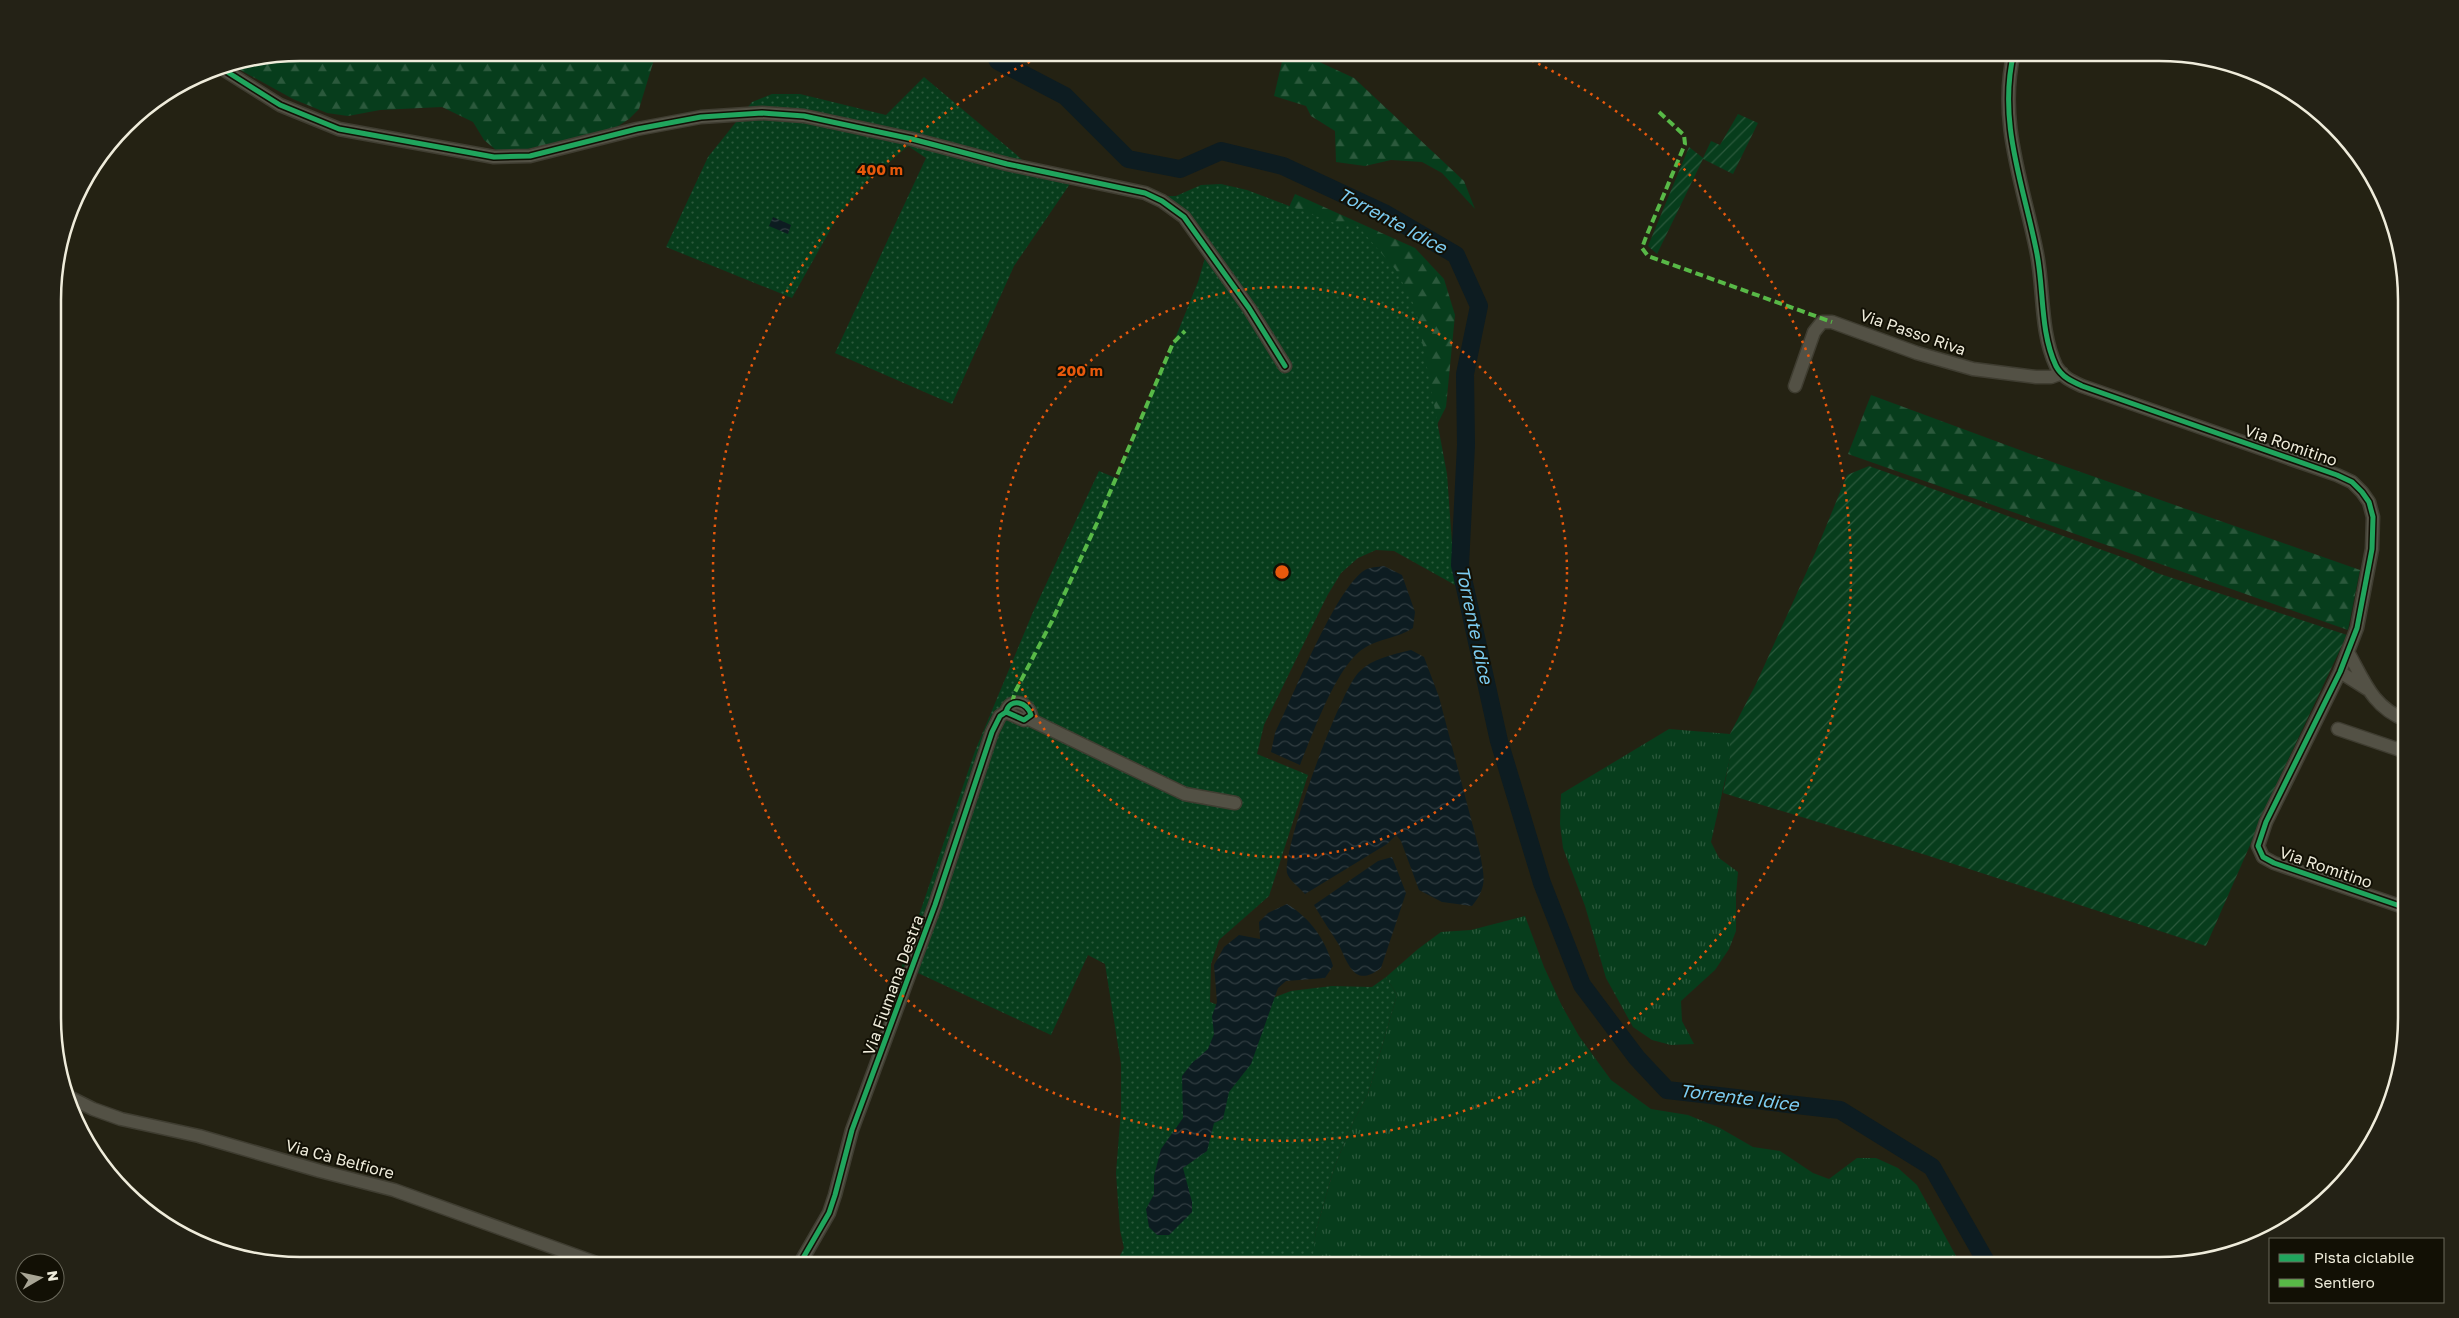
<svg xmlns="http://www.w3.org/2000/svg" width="2459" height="1318" font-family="'Golos Text',sans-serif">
	<defs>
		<pattern id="grass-tufts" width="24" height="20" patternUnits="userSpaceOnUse" patternTransform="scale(1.25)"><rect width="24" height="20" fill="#073d1c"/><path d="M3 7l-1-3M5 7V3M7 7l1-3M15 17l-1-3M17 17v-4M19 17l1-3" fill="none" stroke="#2b593c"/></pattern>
		<pattern id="forest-firs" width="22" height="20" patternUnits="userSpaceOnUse" patternTransform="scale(1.25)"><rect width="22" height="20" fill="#073d1c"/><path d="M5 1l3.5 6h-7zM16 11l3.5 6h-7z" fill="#2b593c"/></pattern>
		<pattern id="park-dots" width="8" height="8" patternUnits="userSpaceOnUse" patternTransform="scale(1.25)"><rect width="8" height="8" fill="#073d1c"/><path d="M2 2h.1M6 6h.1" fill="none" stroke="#2b593c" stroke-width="1.8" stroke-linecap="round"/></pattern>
		<pattern id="garden-furrows" width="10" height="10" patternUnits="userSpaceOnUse" patternTransform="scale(1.25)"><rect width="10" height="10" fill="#073d1c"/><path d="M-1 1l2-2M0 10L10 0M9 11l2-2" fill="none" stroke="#2b593c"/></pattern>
		<pattern id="water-waves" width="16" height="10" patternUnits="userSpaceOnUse" patternTransform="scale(1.25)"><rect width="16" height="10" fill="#0d1c21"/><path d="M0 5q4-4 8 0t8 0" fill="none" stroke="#313d41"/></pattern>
	</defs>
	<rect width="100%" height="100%" fill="#242213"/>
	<!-- grass -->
	<path fill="url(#grass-tufts)" d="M1669,729L1730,734V758L1711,842L1719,858L1738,872L1736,895V931L1729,949L1715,970L1681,1001L1682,1021L1694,1044L1671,1045L1652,1040L1633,1027L1606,978L1585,906L1563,848L1560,824L1561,794Z
		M1525,916L1544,967L1562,1006L1579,1036L1611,1080L1651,1109L1688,1115L1720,1128L1753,1147L1780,1151L1813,1173L1829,1179L1857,1158H1876L1898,1168L1917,1185L1961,1265H1311L1316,1231L1334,1168L1353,1122L1368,1094L1397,995L1386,977L1418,949L1441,932L1471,930Z"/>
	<!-- forest -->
	<path fill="url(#forest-firs)" d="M300,52L656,53L639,109L629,119L612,130L523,150H496L484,140L473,122L442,107L380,110L348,116L327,113L293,99L233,66Z
		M1284,53H1300L1354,78L1464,181L1475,209L1442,173L1422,162L1391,160L1365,166L1336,162L1335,131L1311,116L1306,106L1274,96Z
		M1295,194L1415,248L1444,279L1455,315L1446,407L1418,462L1253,287Z
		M1871,395L2058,464L2360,570L2348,630L1848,454Z"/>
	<!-- park -->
	<path fill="url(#park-dots)" d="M924,77L1025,162L1074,178L1014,266L952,404L835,353L926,158L908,146L866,182L838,216L792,298L666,247L708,157L752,102L772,94H800L886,115Z
		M1221,184L1247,190L1337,224H1356L1396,270L1416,309L1447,474L1455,585L1394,551L1376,550L1358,558L1341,573L1327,596L1264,725L1257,754L1308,775L1269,896L1219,940L1211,964L1210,1002L1236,1012L1291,991L1332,986L1372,987L1386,977L1397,995L1368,1094L1353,1122L1334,1168L1316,1231L1312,1264L1115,1265L1124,1248L1120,1230L1116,1173L1121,1110V1064L1105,964L1088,955L1051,1035L918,973L901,968L975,751L1033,612L1099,471L1118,479L1198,282L1205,258L1183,224L1157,196H1176L1201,185Z"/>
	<!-- garden -->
	<path fill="url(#garden-furrows)" d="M1738,114L1758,123L1733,174L1703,159L1657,254L1648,246L1689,147L1703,158L1711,141L1720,145Z
		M1869,466L2130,560L2157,573L2347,635L2278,781L2206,946L1926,855L1723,793L1730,757V734L1756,684L1816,551L1847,475Z"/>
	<!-- water -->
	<path fill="url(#water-waves)" d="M773,217L791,225L788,234L769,226Z
		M1384,566L1402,575L1415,612L1413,628C1398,638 1381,638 1366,647C1337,663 1313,734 1300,765L1271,752L1275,733C1292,699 1336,587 1365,570C1370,567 1378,567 1384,566Z
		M1411,650L1424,657L1439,697L1480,853C1484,877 1488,886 1472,906L1442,902L1419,890L1401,841L1396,835L1387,844L1305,894C1300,888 1289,880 1287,873C1282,850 1340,690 1359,672C1373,658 1392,655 1411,650Z
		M1392,857L1406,893L1381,968C1355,988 1349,966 1339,945C1331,932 1322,919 1314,905L1378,861Z
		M1287,904C1311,919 1325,939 1333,966L1325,978L1286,981L1278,988L1251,1064L1229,1092L1223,1119L1214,1123L1207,1151L1183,1168L1192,1202V1212L1169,1235H1157L1149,1227L1146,1209L1154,1194V1176L1161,1149L1183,1118L1182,1076L1192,1063L1208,1049L1214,1034L1212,1016L1217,1002L1214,965L1224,947L1239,935L1260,939L1259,922L1268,913Z"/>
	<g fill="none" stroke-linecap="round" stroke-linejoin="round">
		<!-- river -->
		<path stroke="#0d1c21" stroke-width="18" d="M994,52L998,61L1065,96L1128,159L1180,169L1221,151L1283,166L1386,214L1456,255L1479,306L1465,374L1466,445L1460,565L1499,741L1542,883L1582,985L1637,1058L1667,1090L1840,1110L1932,1167L1988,1265"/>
		<!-- minor casing -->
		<g stroke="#3f3d31" stroke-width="15">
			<path id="minor" d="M2014,52C1997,122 2024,186 2037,254C2044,290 2040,332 2056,366C2062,377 2071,381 2082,386L2337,475L2352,482L2362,492L2369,502L2373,517L2372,549L2357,628L2340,672L2266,822L2258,846L2263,857L2274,863L2406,908
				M221,68L280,105L339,129L494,157L530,156L637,129L701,117L762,113L804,116L912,139L1007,164L1145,193L1162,201L1184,217L1249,308L1285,366
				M1795,386L1814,332L1822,322H1832L1917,353L1973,369L2036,377H2051L2062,373
				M2348,652C2364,681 2373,708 2406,720
				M2340,672L2367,689
				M1029,719L1185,794L1235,803
				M2338,729L2406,752
				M67,1096L93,1109L121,1119L199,1136L320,1171L394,1190L602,1265
				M799,1265L829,1213L835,1195L852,1130L935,905L992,732L1000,716L1006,712C1010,697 1028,702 1031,715L1024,720L1006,712"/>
		</g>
		<!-- minor -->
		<use href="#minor" stroke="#535145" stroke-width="12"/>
		<!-- quiet -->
		<path stroke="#58b947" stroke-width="4" stroke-dasharray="8 4" stroke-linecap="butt" d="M1659,112L1684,135L1685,144L1646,237L1642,248L1648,256L1832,322
			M1012,703L1015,692L1052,621L1097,523L1173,343L1185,331"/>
		<!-- cycleway casing -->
		<g stroke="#121005" stroke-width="8">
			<path id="cycleway" d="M2014,52C1997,122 2024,186 2037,254C2044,290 2040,332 2056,366C2062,377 2071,381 2082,386L2337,475L2352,482L2362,492L2369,502L2373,517L2372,549L2357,628L2340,672L2266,822L2258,846L2263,857L2274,863L2406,908
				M221,68L280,105L339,129L494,157L530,156L637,129L701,117L762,113L804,116L912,139L1007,164L1145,193L1162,201L1184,217L1249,308L1285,366
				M799,1265L829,1213L835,1195L852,1130L935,905L992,732L1000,716L1006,712C1010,697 1028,702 1031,715L1024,720L1006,712"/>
		</g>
		<!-- cycleway -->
		<use href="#cycleway" stroke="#20a55d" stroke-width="5"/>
	</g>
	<!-- distance rings -->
	<g fill="none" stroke="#e8590c" stroke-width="2.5" stroke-dasharray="2.5 5">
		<circle cx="1282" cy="572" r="285"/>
		<path d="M1518 54A569 569 0 1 1 1046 54"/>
	</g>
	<g text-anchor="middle" stroke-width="4" stroke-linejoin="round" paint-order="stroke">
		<!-- street labels -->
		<g font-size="16" fill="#efecdb" stroke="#121005">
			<text transform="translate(1913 332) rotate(19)" y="6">Via Passo Riva</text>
			<text transform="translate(2291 445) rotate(19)" y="6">Via Romitino</text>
			<text transform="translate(2326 867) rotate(19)" y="6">Via Romitino</text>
			<text transform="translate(893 985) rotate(-70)" y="6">Via Fiumana Destra</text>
			<text transform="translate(340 1159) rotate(15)" y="6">Via Cà Belfiore</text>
		</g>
		<!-- water labels -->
		<g font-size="18" font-style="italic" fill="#7cccf1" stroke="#121005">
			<text transform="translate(1392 221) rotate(28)" y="6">Torrente Idice</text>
			<text transform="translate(1474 625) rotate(78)" y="6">Torrente Idice</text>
			<text transform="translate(1739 1098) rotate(7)" y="6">Torrente Idice</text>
		</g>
	</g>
	<!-- crop -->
	<path d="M0 0H2459V1318H0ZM300 61H2159A239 239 0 0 1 2398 300V1018A239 239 0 0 1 2159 1257H300A239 239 0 0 1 61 1018V300A239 239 0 0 1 300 61Z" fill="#242216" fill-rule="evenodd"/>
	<path fill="none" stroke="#efecdb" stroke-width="2.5" d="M300 61H2159A239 239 0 0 1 2398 300V1018A239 239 0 0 1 2159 1257H300A239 239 0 0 1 61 1018V300A239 239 0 0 1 300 61Z"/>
	<circle cx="1282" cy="572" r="8" fill="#e8590c" stroke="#121005" stroke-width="2.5"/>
	<g font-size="15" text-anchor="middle" font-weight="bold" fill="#e8590c" stroke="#121005" stroke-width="4" stroke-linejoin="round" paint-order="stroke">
		<text x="880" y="175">400 m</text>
		<text x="1080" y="376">200 m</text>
	</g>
	<!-- legend -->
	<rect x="2269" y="1238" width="175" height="65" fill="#121005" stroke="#6a685b"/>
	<rect x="2279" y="1254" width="25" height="8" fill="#20a55d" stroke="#6a685b"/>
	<text x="2314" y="1263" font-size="15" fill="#efecdb">Pista ciclabile</text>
	<rect x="2279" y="1279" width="25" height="8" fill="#58b947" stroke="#6a685b"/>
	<text x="2314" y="1288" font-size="15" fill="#efecdb">Sentiero</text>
	<!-- north arrow -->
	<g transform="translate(40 1278) rotate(81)"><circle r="24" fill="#121005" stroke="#6a685b"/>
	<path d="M0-4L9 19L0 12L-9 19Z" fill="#a8a595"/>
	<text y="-8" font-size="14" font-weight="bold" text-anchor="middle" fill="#efecdb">N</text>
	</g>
</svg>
